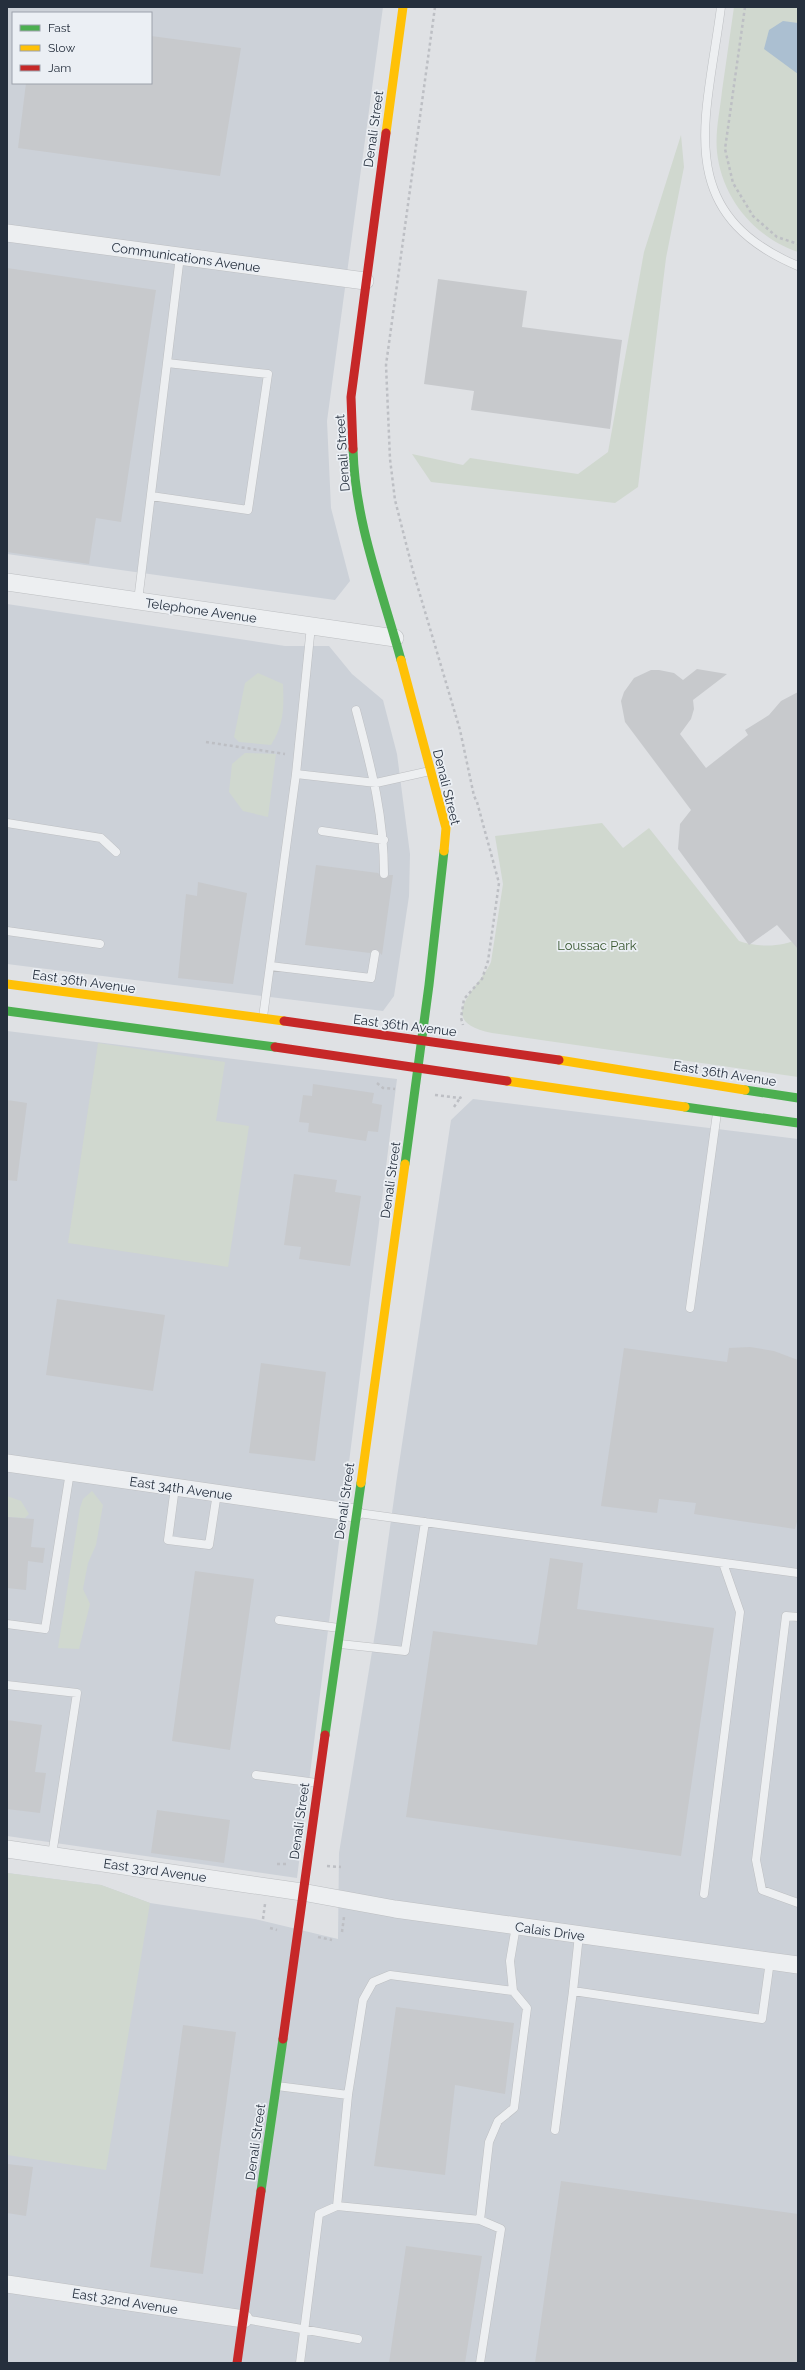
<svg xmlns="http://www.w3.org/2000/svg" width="805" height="2370" font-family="Raleway,sans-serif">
	<rect width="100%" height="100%" fill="#dfe1e4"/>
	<!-- built -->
	<path fill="#ccd1d8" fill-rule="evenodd" d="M7,7H383L327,421L331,508L350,581L335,600L7,554ZM13,13H151V83H13Z
		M7,604L285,646H329L352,674L383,700L397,754L410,854L409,896L394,996L383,1011L7,964Z
		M7,1031L397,1079L297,1878L7,1836Z
		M473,1099L798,1139V2363H7V1873L101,1885L150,1903L255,1919L338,1939L339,1853L377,1621L396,1484L451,1120Z"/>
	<!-- green -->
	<path fill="#d0d8cf" d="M734,7H798V252C754,237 722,198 717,152C715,131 720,111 722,91C726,63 730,35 734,7Z
		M681,135L684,167L666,258L638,487L615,503L431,482L412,454L463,465L470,458L578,474L608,452L644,252Z
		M258,673L283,684C284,709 284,724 271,745L239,742L234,737L245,683Z
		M245,753L276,754L268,817L243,811L229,792L232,764Z
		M602,823L623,848L649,828L739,941C755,947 784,948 798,938V1077L492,1033C432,1021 479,989 491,962L503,884L495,836Z
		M98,1043L225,1062L216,1121L249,1126L228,1267L68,1243Z
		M92,1491L103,1505L96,1545L88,1563L83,1589L90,1604L79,1649L58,1648L80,1508L83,1499Z
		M7,1496L21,1501L29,1514L25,1518L7,1517Z
		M7,1873L101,1885L150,1903L106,2170L7,2155Z"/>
	<!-- water -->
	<path fill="#abbfd1" d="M783,21L798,23V74L764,49L769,30Z"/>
	<!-- building -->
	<path fill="#c7c9cc" d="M151,36L241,48L220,176L18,148L26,83H151Z
		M7,268L156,290L121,522L96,518L89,564L7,552Z
		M438,279L527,291L522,327L622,340L610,429L471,410L474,391L424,384Z
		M697,669L727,674L693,700L694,709L691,719L680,734L706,768L748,735L745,730L769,715L781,701L798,692V949L777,925L749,945L678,849L680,824L691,810L625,722L621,701L624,692L634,678L651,670H659L674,673L683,680Z
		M316,865L378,873L384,879L389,875H393L382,955L376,949L370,953L305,945Z
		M198,882L247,893L233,984L178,978L186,894L197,896Z
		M313,1084L374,1093L372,1103L382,1105L378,1132L368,1131L366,1141L308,1132L309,1123L299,1122L303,1095L312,1096Z
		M7,1100L27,1103L17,1181L7,1180Z
		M294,1174L337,1180L335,1192L361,1196L350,1266L299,1259L301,1247L284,1245Z
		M57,1299L165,1315L153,1391L46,1375Z
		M750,1347L774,1351L798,1360V1518L795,1529L694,1514L696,1503L659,1499L657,1513L601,1506L624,1348L727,1362L729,1348Z
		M261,1363L326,1372L315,1461L249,1453Z
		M7,1517L34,1519L31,1547L45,1548L43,1563L28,1561L26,1590L7,1588Z
		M550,1558L583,1563L577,1609L714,1628L681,1856L406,1817L433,1631L537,1645Z
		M195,1571L254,1579L230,1750L172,1741Z
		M7,1720L42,1725L35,1772L46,1773L40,1813L7,1809Z
		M157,1810L230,1820L224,1863L151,1853Z
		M396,2007L514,2023L505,2094L455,2085L445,2175L374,2166Z
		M183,2025L236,2032L203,2274L150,2267Z
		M7,2164L33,2167L26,2216L7,2213Z
		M561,2181L798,2214V2363H535Z
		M406,2246L482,2256L465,2363H389Z"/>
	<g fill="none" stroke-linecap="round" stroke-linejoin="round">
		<!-- lane casing -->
		<g stroke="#bdbfc2" stroke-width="9">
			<path id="lane" d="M721,7C707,117 670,212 798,266
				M151,496L248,510L268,374L167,363
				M138,601L180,256
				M311,626L296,774L376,783L430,771
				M356,710C371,767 384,814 384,874
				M7,823L101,838L116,852
				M322,831L384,840
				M7,931L100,944
				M270,966L371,978L375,954
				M263,1017L296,774
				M690,1308L717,1113
				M175,1487L168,1540L209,1545L217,1493
				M358,1513L798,1573
				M798,1617L786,1616L756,1860L762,1890L798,1903
				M279,1620L339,1628
				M7,1624L45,1629L70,1472
				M340,1644L405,1651L425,1522
				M7,1685L77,1693L52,1855
				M256,1775L317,1783
				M704,1894L740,1612L723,1563
				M579,1935L573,1991L762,2019L770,1961
				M513,1991L510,1961L516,1926
				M277,2086L348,2095
				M555,2130L573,1991
				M337,2206L348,2095L363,2000L373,1982L390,1975L513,1991L527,2008L514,2108L498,2121L489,2142L480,2220
				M245,2319L358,2339
				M300,2363L319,2214L337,2206L480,2220L501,2229L480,2363"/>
		</g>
		<!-- street casing -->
		<g stroke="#bdbfc2" stroke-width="18">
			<path id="street" d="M7,233L365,281
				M7,582L395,638
				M7,1463L355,1513
				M7,1849L302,1892L395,1909L798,1965
				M7,2284L244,2319"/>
		</g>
		<!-- path -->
		<path stroke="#bdbfc4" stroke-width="2.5" stroke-dasharray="3 3" stroke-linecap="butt" d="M435,7L386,365L390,459L395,500L413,571L460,730L474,796L477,802L499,883L488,961L482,979L464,999L461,1018L463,1025
			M745,7L725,149L733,183L753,216L777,237L798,244
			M206,742L285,754
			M377,1083L383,1088L395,1089
			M435,1095L460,1098L463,1096
			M454,1107L460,1098
			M277,1864H286
			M327,1866L341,1867
			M263,1919L265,1904
			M270,1928L277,1930
			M342,1932L344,1917
			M318,1937L332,1940"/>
		<!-- lane -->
		<use href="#lane" stroke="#edeff1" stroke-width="8"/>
		<!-- street -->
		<use href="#street" stroke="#edeff1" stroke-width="17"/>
		<!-- fast -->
		<path stroke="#4caf50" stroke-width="9" d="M353,449C355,523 382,590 401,660
			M7,1011L275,1047
			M745,1090L798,1098
			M685,1107L798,1123
			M405,1164L429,985L444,851
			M325,1735L361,1483
			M261,2191L283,2039"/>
		<!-- slow -->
		<path stroke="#ffc107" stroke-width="9" d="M386,133L403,7
			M401,660L446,828L444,851
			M7,984L284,1021
			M559,1060L745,1090
			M507,1081L685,1107
			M361,1483L405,1164"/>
		<!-- jam -->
		<path stroke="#c62828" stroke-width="9" d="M353,449L351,397L386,133
			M284,1021L559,1060
			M275,1047L507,1081
			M283,2039L325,1735
			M237,2363L261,2191"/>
	</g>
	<g text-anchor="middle" stroke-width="3.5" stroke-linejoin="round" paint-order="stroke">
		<!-- street labels -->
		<g font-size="13" fill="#252f3d" stroke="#ebeff4">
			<text transform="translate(373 129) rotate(-82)" y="5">Denali Street</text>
			<text transform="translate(186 257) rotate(8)" y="5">Communications Avenue</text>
			<text transform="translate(342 453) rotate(-94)" y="5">Denali Street</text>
			<text transform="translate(201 610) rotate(8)" y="5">Telephone Avenue</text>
			<text transform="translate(447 787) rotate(76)" y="5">Denali Street</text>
			<text transform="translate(84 981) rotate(8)" y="5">East 36th Avenue</text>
			<text transform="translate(405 1025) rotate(7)" y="5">East 36th Avenue</text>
			<text transform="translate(725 1073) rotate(9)" y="5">East 36th Avenue</text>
			<text transform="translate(390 1180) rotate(-82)" y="5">Denali Street</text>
			<text transform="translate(181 1488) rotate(8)" y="5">East 34th Avenue</text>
			<text transform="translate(344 1501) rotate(-82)" y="5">Denali Street</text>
			<text transform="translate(299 1821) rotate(-82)" y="5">Denali Street</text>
			<text transform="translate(155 1870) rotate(8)" y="5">East 33rd Avenue</text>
			<text transform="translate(550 1931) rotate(8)" y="5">Calais Drive</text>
			<text transform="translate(255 2142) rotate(-82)" y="5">Denali Street</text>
			<text transform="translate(125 2301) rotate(9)" y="5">East 32nd Avenue</text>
		</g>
		<!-- park labels -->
		<g font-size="13" fill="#3b5932" stroke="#ebeff4">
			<text x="597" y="950">Loussac Park</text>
		</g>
	</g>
	<!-- border -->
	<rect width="805" height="2370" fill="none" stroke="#252f3d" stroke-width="16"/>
	<!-- legend -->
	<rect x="12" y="12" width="140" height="72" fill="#ebeff4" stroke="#9ca2ab"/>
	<rect x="20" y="25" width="20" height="6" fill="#4caf50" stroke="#9ca2ab"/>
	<text x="48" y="32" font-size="12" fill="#252f3d">Fast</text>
	<rect x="20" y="45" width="20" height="6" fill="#ffc107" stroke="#9ca2ab"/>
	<text x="48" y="52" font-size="12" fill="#252f3d">Slow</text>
	<rect x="20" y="65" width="20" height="6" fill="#c62828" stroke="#9ca2ab"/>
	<text x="48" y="72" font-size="12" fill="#252f3d">Jam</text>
</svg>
